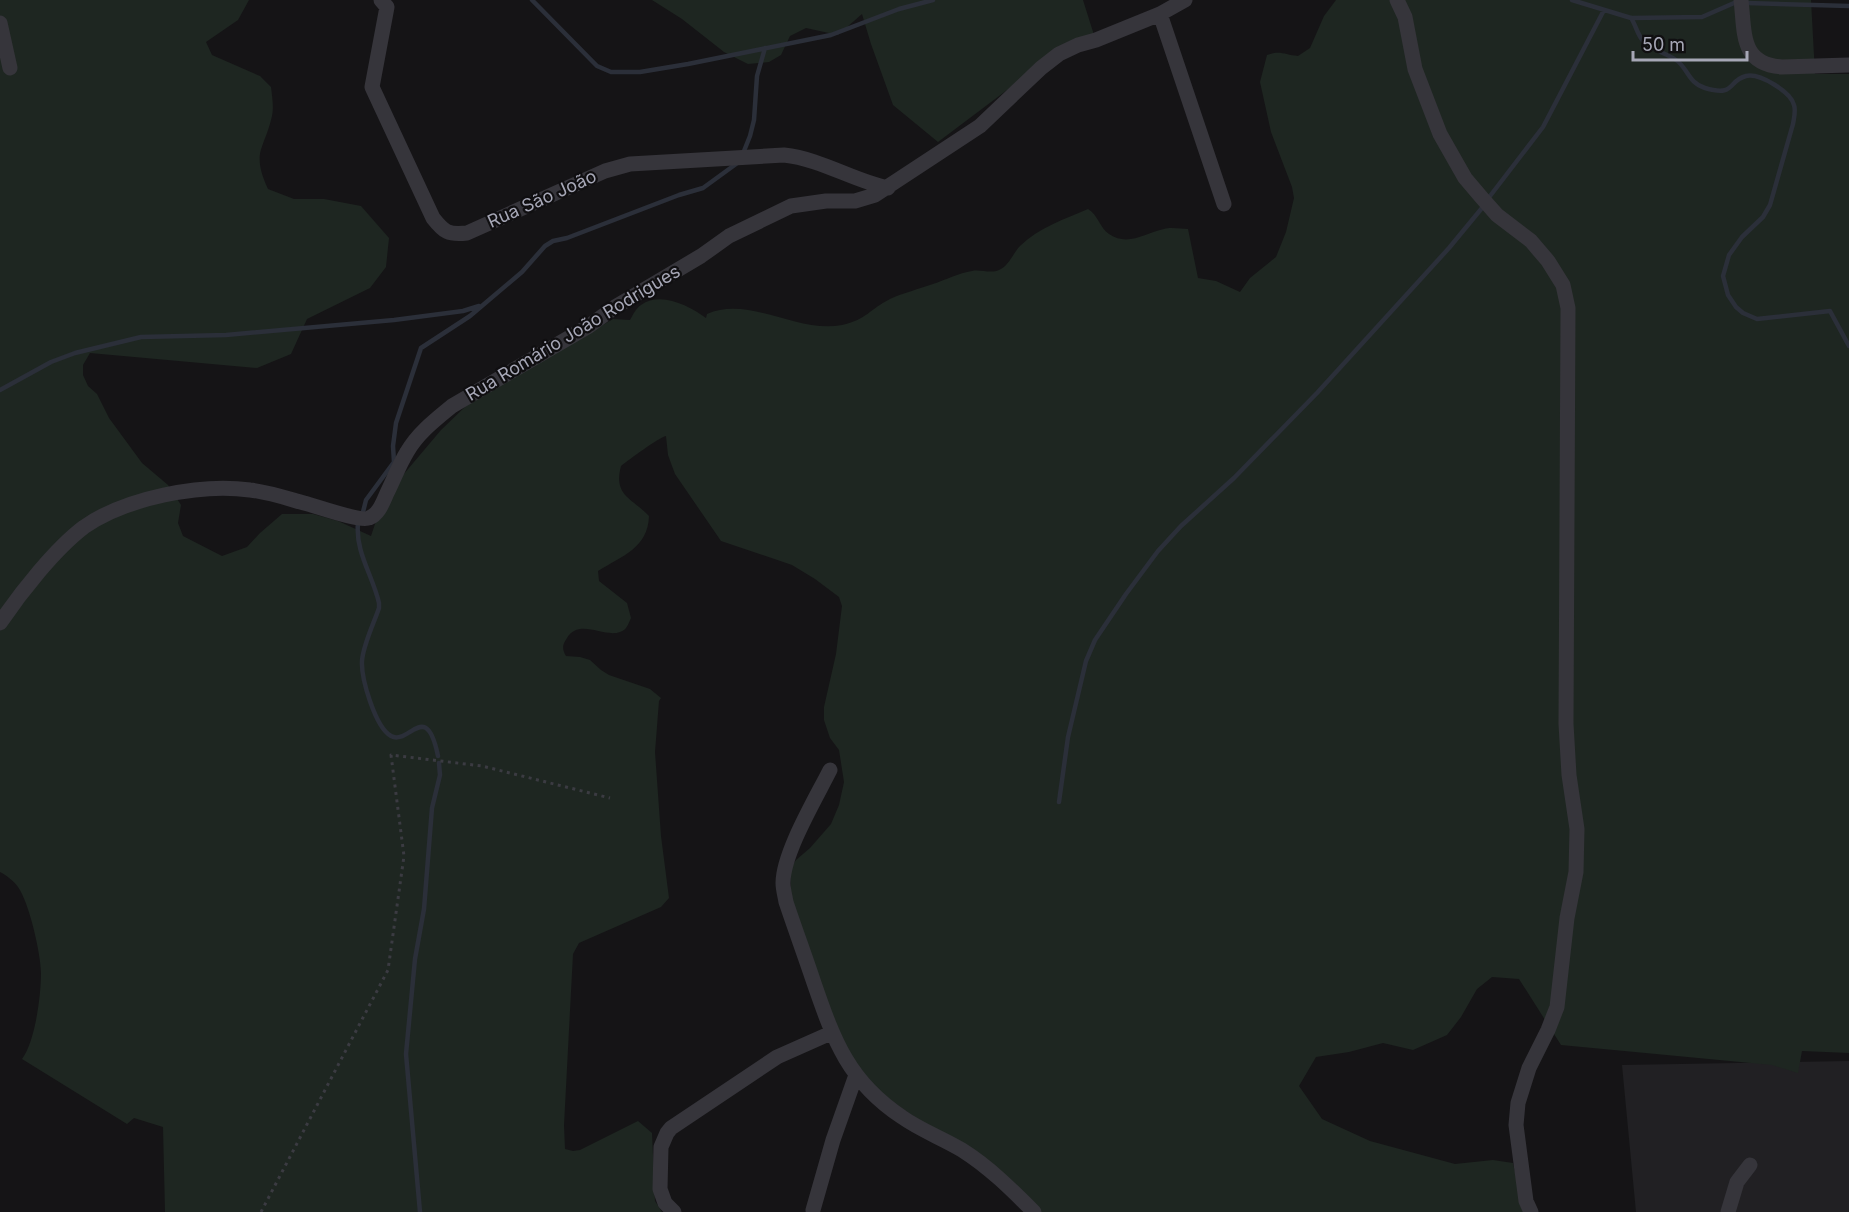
<svg xmlns="http://www.w3.org/2000/svg" width="1849" height="1212" font-family="Inter,sans-serif">
	<rect width="100%" height="100%" fill="#151416"/>
	<!-- built -->
	<path fill="#212023" d="M1849,1061V1212H1636L1622,1065Z"/>
	<!-- green -->
	<path fill="#1e2621" d="M0,0H249L238,20L206,42L212,55L260,76L271,87C272,96 274,107 272,116C264,151 251,151 268,189L294,199H324L361,206L389,238L386,267L370,288L307,319L291,354L257,368L90,353L83,365V375L88,386L97,394L109,418L142,463L168,485L181,505L178,523L183,536L222,556L247,547L260,533L282,514H313L338,521L371,536L379,512L403,475L441,430L467,405L613,319L630,320C633,315 636,308 641,305C661,291 689,306 706,318L707,314C749,295 798,334 842,325C866,320 870,309 890,299C903,293 919,289 933,284C945,280 959,273 972,271C980,269 991,274 999,270C1009,266 1013,253 1020,246C1038,228 1065,219 1088,209C1098,215 1100,228 1109,234C1128,247 1145,233 1164,229C1171,227 1181,229 1188,229L1198,278L1216,281L1240,292L1250,278L1276,257L1286,232L1294,198L1292,187L1271,132L1260,82L1267,55C1280,50 1285,55 1298,56L1310,48L1324,16L1336,0H1811L1815,74H1849V1053L1802,1051L1798,1073L1772,1065L1561,1045L1519,979L1492,977L1477,989L1461,1017L1447,1035L1413,1050L1383,1043L1349,1052L1316,1057L1299,1086L1322,1119L1370,1141L1455,1164L1493,1160L1513,1163L1524,1212H1039L959,1148L879,1092L841,1044L792,910L790,869L796,860L810,848L831,824L839,805L844,782L839,750L830,738L824,720V707L836,654L842,606L839,597L815,579L792,565L721,541L675,474L668,455L666,436C658,438 630,459 621,466C613,496 632,498 649,516C648,548 622,556 598,571L599,581L627,603L631,618C628,624 627,630 620,632C604,638 579,618 567,638C562,645 562,649 566,656L580,657L590,660L601,670L609,675L650,689L661,698L659,701L655,752L661,836L669,898L661,907L579,943L573,954L564,1125L565,1149L573,1151L580,1150L638,1121L652,1133L655,1201L662,1212H165L163,1127L134,1118L127,1124L22,1059C35,1042 41,996 41,973C41,954 29,902 18,887C14,881 6,875 0,872Z
		M652,0H1083L1094,35L1051,57L938,142L893,105L871,44L862,14L838,35L806,28L790,36L781,55L769,62L748,64L724,52L682,19Z"/>
	<g fill="none" stroke-linecap="round" stroke-linejoin="round">
		<!-- stream -->
		<path stroke="#2b2f39" stroke-width="4.5" d="M532,0L597,66L611,72H640L688,64L831,35L899,9L933,0
			M1572,0L1631,18L1702,17L1734,3
			M1747,3L1849,6
			M1631,18C1636,25 1637,35 1644,42C1652,50 1666,53 1676,60C1688,68 1688,83 1705,88C1736,97 1727,81 1746,76C1760,73 1791,92 1794,105C1796,111 1794,118 1793,124L1770,205L1763,217L1742,237L1729,255L1723,276L1728,295L1736,307L1743,313L1757,319L1830,311L1849,346
			M742,156L750,136L754,120L757,76L765,48
			M1487,200L1543,127L1604,10
			M0,390L51,362L75,353L141,337L226,335L394,320L463,311L479,306
			M363,512L366,500L394,462L393,446L396,423L421,348L470,316L522,272L545,246L553,241L567,238L679,195L703,188L736,164
			M358,523C355,552 373,576 379,603V608C374,623 363,645 362,661C361,678 375,727 391,736C409,746 426,698 438,756
			M1059,802L1068,737L1086,661L1095,640L1126,594L1158,551L1181,526L1234,478L1317,393L1449,248L1482,208
			M420,1212L406,1054L415,959L424,909L432,808L440,775L439,763"/>
		<!-- path -->
		<path stroke="#3b3b42" stroke-width="3" stroke-dasharray="3 4.5" stroke-linecap="butt" d="M261,1212L388,970L404,856L391,755L482,766L610,798"/>
		<!-- minor -->
		<path stroke="#36353b" stroke-width="15" d="M381,0L387,7L372,87L433,218C444,232 448,235 467,233L605,171L630,164L784,155C821,159 852,180 888,188
			M1397,0L1405,17L1415,69L1440,134L1465,178L1482,198L1497,215L1531,241L1548,261L1563,285L1568,308L1566,724L1569,775L1577,829L1576,872L1567,918L1557,1007L1548,1030L1529,1068L1518,1103L1516,1125L1526,1201L1531,1212
			M1741,0C1745,33 1740,64 1782,67L1849,65
			M1160,14L1224,204
			M0,23L10,68
			M0,623C21,592 55,549 84,527C125,498 201,483 250,490C268,492 286,498 304,503C316,506 360,522 369,518C379,514 383,502 387,493C394,479 399,465 407,452C418,433 435,420 452,406L589,326L615,307L701,256L729,236L791,206L826,201H855L875,195L980,126L1041,68L1059,54L1078,45L1096,40L1160,14L1185,0
			M830,770C816,798 783,853 783,883C783,889 785,896 786,902C795,929 805,956 814,983C834,1041 849,1082 902,1117C920,1130 942,1138 962,1150C989,1167 1011,1189 1034,1212
			M813,1210L833,1140L856,1075
			M674,1212L665,1203L660,1189L661,1147L667,1133L671,1128L777,1057L831,1033
			M1728,1212L1737,1182L1750,1165"/>
	</g>
	<g text-anchor="middle" stroke-width="4.5" stroke-linejoin="round" paint-order="stroke">
		<!-- street labels -->
		<g font-size="18" fill="#a6a7b6" stroke="#100f11">
			<text transform="translate(542 199) rotate(-24)" y="6">Rua São João</text>
			<text transform="translate(573 333) rotate(-31)" y="6">Rua Romário João Rodrigues</text>
		</g>
	</g>
	<!-- scale -->
	<path d="M1633 51v9h114v-9" fill="none" stroke="#a6a7b6" stroke-width="3"/>
	<text x="1642" y="51" font-size="18" fill="#a6a7b6" stroke="#100f11" stroke-width="4.5" paint-order="stroke">50 m</text>
</svg>
